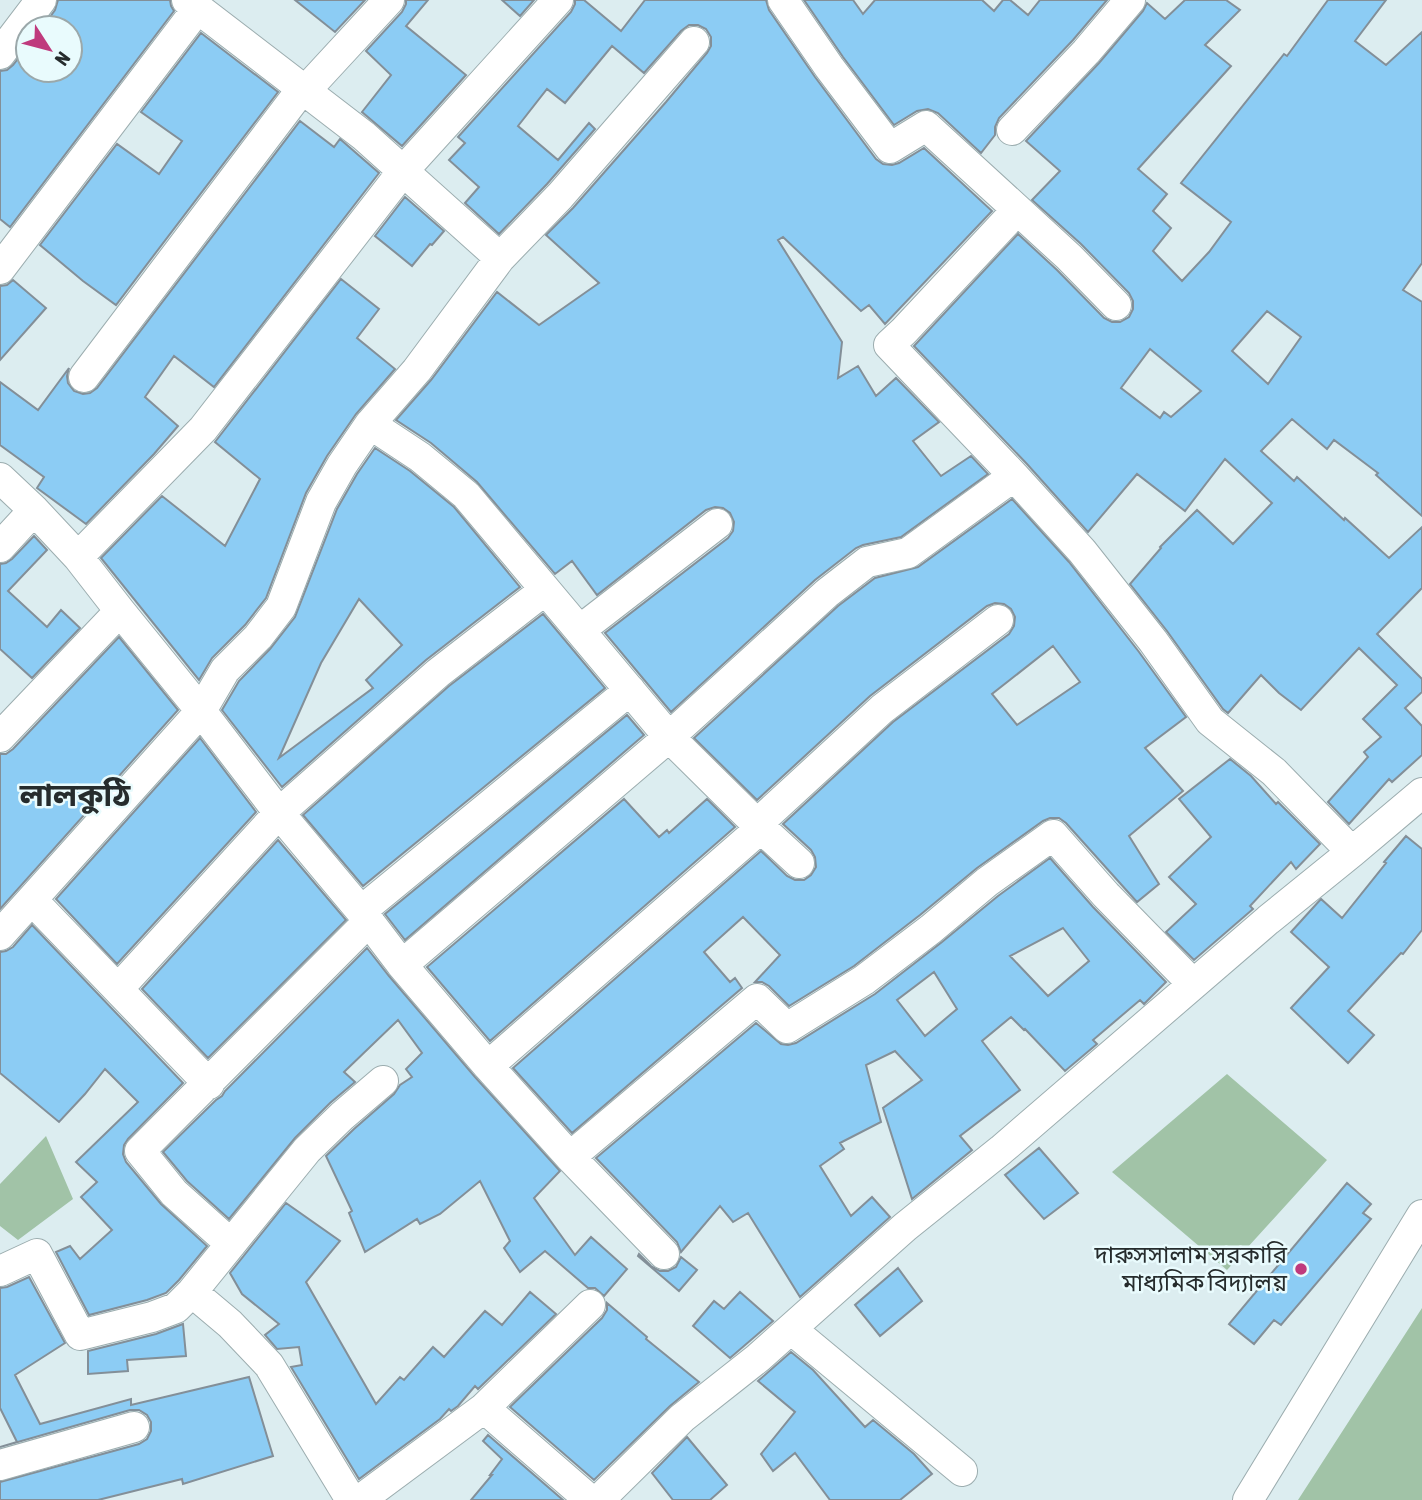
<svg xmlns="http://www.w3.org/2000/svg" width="1422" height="1500" font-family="'Asap Condensed','Noto Sans Bengali',sans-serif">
	<rect width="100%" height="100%" fill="#dcedf0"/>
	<!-- green -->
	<path fill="#a1c3a7" d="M1227,1074L1327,1160L1227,1270L1112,1172Z
		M46,1136L73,1199L18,1240L0,1226V1184Z
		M1422,1308V1500H1298Z"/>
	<!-- building -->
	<path fill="#8cccf4" stroke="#838f98" stroke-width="2" fill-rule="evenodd" d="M58,0H170L171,6L174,11L10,227L0,219V71L7,70L13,65L28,46V70H70V28H42L55,10Z
		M295,0H365L335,32Z
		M406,0H428L406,26L466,75L402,146L362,112L391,75L366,51L402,12L406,4Z
		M502,0H534L520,16Z
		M575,0H584L621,31L645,0H766L769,10L815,77L876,159L883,164L892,165L899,163L924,148L992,211L885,324L869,305L861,311L783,237L778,240L842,342L838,378L858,366L876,396L896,378L939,422L913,441L941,476L971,456L988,474L901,537L863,545L856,548L815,580L671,712L605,633L728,538L733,531L734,522L730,513L723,508L715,507L706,510L597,595L572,561L555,574L477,482L431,443L396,420L431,380L497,292L539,325L599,283L546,235L573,208L666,102L707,53L711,46V37L706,29L698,25H689L681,31L644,73L612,46L565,103L547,89L518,126L558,160L589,123L595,129L547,184L499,234L465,203L479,187L449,160L465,143L458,137L571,12L575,4Z
		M804,0H853L863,14L875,0H982L994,11L1003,0H1010L1028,15L1040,0H1107L1073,40L999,118L995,127V135L981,153L938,113L928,109L917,111L894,125L843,57Z
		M1185,0H1226L1240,10L1205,45L1231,66L1138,169L1167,194L1153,211L1171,228L1153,251L1182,281L1209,252L1231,222L1181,183L1284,54L1287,56L1328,0H1386L1355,41L1386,65L1422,32V263L1403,290L1422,302V516L1376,475L1378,473L1334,440L1327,449L1292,419L1261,451L1294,481L1297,477L1344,520L1345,518L1389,558L1422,527V588L1377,634L1422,679V692L1405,708L1422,726V755L1392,782L1389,779L1349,824L1328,802L1368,757L1364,752L1381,737L1363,719L1397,685L1359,648L1301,710L1279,693L1261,675L1228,713L1223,709L1167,631L1130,584L1161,548L1160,547L1197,510L1233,544L1272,503L1225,459L1185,511L1137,474L1088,532L1027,464L914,346L1018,234L1057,270L1104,318L1112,322H1120L1129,317L1133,309V301L1129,293L1081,244L1032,200L1060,171L1026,141L1099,63L1143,11L1147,3L1165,19ZM1267,311L1301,337L1268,384L1232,351ZM1150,349L1201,391L1171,417L1164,412L1160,418L1121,388Z
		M201,33L278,92L116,305L83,281L40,245L117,144L159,174L182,141L141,112Z
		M300,121L334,147L340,139L379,173L214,387L174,356L145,397L178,426L154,454L86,524L37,488L44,477L0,445V382L38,410L69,368L67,376L68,383L74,391L83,394L90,393L97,388Z
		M405,197L444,231L432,245L430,244L412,266L375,236Z
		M341,279L379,309L357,338L395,369L356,414L327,456L306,493L266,598L245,625L212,658L199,680L101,558L162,496L225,546L260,479L215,442Z
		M13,280L46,308L0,360V286L7,285Z
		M375,448L410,471L454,507L520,587L426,660L282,787L222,710L239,681L270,649L295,617L337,509L357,474ZM359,599L402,645L366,680L373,688L279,758L321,663Z
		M1012,499L1069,562L1139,652L1186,717L1145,748L1183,791L1129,836L1159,884L1137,902L1066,823L1059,818H1050L1043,821L977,868L920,915L854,966L789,1006L769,986L762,982H755L780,955L743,917L704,952L730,982L735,978L742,988L572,1133L513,1068L761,851L787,876L795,880H804L811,875L816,867L815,857L811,850L783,824L893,722L1009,634L1014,626L1015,617L1011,609L1004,604L995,603L987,606L870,696L757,800L694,738L838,606L875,578L918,567ZM1053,646L1080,682L1017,725L992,694Z
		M34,536L47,550L8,591L47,627L61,610L80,628L32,678L0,649V564L6,563L12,559Z
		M543,614L605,688L363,886L303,815L449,686Z
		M119,637L178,710L0,909V754H6L13,749Z
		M627,715L644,735L405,940L385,914Z
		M200,738L256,812L117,964L56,899Z
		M1230,759L1251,776L1276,804L1278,802L1320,844L1296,869L1291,862L1250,906L1253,909L1194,960L1166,932L1196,904L1169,877L1211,837L1179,799Z
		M624,799L659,837L667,830L669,833L707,799L735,827L490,1041L427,967Z
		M1406,836L1422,849V930L1403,954L1401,953L1348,1011L1374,1035L1348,1063L1291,1008L1329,967L1291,932L1321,899L1342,918L1386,863L1384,862Z
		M278,840L346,920L208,1058L142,989Z
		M1050,858L1093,907L1166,982L1144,1004L1140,1000L1093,1040L1097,1044L1065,1071L1025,1029L1024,1030L1011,1017L982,1041L1020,1090L960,1136L972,1150L912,1199L883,1108L922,1080L895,1051L866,1065L881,1122L840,1143L844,1149L820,1166L851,1216L872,1197L890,1217L800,1297L748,1213L733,1222L720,1206L681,1252L677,1242L596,1158L756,1023L781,1044L788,1045L796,1043L875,994L942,942L998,896ZM1063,928L1089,961L1048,996L1010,956ZM934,972L957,1009L925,1036L897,1000Z
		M32,925L183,1083L128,1139L124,1145L123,1154L126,1162L161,1204L207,1246L179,1280L166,1293L147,1300L89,1315L56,1252L70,1246L80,1259L112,1230L81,1197L97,1182L76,1162L138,1102L105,1069L85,1094L59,1122L0,1073V952L6,951L13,947Z
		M367,948L389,976L475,1077L560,1171L534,1198L575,1255L591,1237L627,1269L604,1296L595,1288H588L545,1251L520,1272L504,1248L510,1241L480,1181L440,1214L420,1224L417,1219L365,1252L349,1213L352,1211L326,1156L354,1129L394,1094L400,1085L412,1077L406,1069L422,1053L398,1020L344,1072L355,1082L330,1103L295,1138L229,1219L187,1181L163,1152L216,1100L222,1096L225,1091Z
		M1039,1148L1078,1193L1044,1219L1005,1175Z
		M1347,1183L1371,1204L1363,1213L1371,1219L1281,1325L1274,1320L1254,1344L1229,1324Z
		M286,1203L340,1241L306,1282L376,1404L400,1377L404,1380L433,1347L444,1357L485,1311L502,1325L530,1292L556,1314L478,1389L475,1386L458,1406L451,1411L449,1409L440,1419L359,1479L291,1367L302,1365L299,1347L277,1349L265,1335L279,1324L242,1294L230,1273Z
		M639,1254L651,1266L660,1271H668L676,1267L681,1257L697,1270L679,1291L638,1256Z
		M898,1268L922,1301L880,1336L855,1305Z
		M29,1277L65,1343L15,1375L40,1424L131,1399V1405L249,1377L273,1456L183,1484L182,1479L98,1500H0V1482L139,1444L147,1439L151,1431V1422L147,1415L139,1410H130L0,1447L17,1442L0,1408V1288L7,1287Z
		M740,1292L773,1321L730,1358L693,1326L714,1301L724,1309Z
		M607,1303L647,1337L646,1339L699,1382L670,1406L594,1480L510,1407L602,1318L607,1310Z
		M183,1324L186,1356L127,1360L128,1371L88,1374V1351L156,1334Z
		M791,1352L813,1370L865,1427L873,1420L914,1454L932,1474L900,1500H830L795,1453L773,1471L761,1454L795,1412L758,1381Z
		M488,1435L563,1500H471L492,1475H490L502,1459L483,1441Z
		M687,1437L727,1485L710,1500H673L652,1473Z"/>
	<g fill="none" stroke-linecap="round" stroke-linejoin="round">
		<!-- minor casing -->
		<g stroke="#9cadaf" stroke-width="32">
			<path id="minor" d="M187,0L364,136L500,258
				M783,0L829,67L890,148L926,126L1069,257L1116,305
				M0,54L41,0
				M305,91L389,0
				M1012,130L1086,52L1130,0
				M0,269L198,8
				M84,377L302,89
				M370,424L420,457L466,495L669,737L827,593L867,562L908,553L1014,476L1082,551L1153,641L1210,721L1274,772L1352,852
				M1014,476L889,345L904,331L1017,210
				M0,478L34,510L78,557L120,611L201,711L279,813L361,911L402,965L488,1066L570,1157L757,999L787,1028L864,980L931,929L987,882L1053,835L1106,895L1193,984
				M0,547L34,510
				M78,557L203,429L403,171L558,0
				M580,630L717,524
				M0,737L120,611
				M757,824L882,709L998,620
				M32,900L209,1084
				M361,911L630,690
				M0,935L201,711L225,670L258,637L281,607L321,502L342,465L370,424L417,370L500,258L560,196L694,42
				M402,965L669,737L761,828L799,863
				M118,989L279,813L438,673L545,590
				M488,1066L761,828
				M570,1157L664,1254
				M231,1244L174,1193L140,1151L369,921
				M0,1271L37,1254L80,1335L152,1317L176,1308L192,1292L307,1150L342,1116L383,1081
				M192,1292L230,1324L269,1365L351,1500
				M791,1329L962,1471
				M484,1408L590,1500
				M0,1465L134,1427
				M360,1500L484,1408L590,1305
				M599,1500L682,1418L758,1358L905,1227L1001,1150L1268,920L1352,852L1422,793
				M1248,1500L1422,1215"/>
		</g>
		<!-- minor -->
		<use href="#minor" stroke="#fff" stroke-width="30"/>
	</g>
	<!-- markers -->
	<circle fill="#bf3a7d" stroke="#e9fbfd" stroke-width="2.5" cx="1301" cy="1269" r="7"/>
	<g text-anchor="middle" stroke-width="5" stroke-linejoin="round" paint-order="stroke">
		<!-- poi labels -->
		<g font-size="24" fill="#262c2d" stroke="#e9fbfd" text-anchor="end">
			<text x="1287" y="1263">দারুসসালাম সরকারি<tspan x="1287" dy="28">মাধ্যমিক বিদ্যালয়</tspan></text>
		</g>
		<!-- district labels -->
		<g font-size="32" font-weight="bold" fill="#262c2d" stroke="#e9fbfd">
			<text x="75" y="806">লালকুঠি</text>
		</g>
	</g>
	<!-- north arrow -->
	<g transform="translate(49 49) rotate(126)"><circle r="33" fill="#e9fbfd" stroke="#9ba8aa" stroke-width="2"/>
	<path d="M0-5L12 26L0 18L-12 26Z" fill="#bf3a7d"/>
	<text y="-10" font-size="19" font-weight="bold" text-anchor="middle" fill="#262c2d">N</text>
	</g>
</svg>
